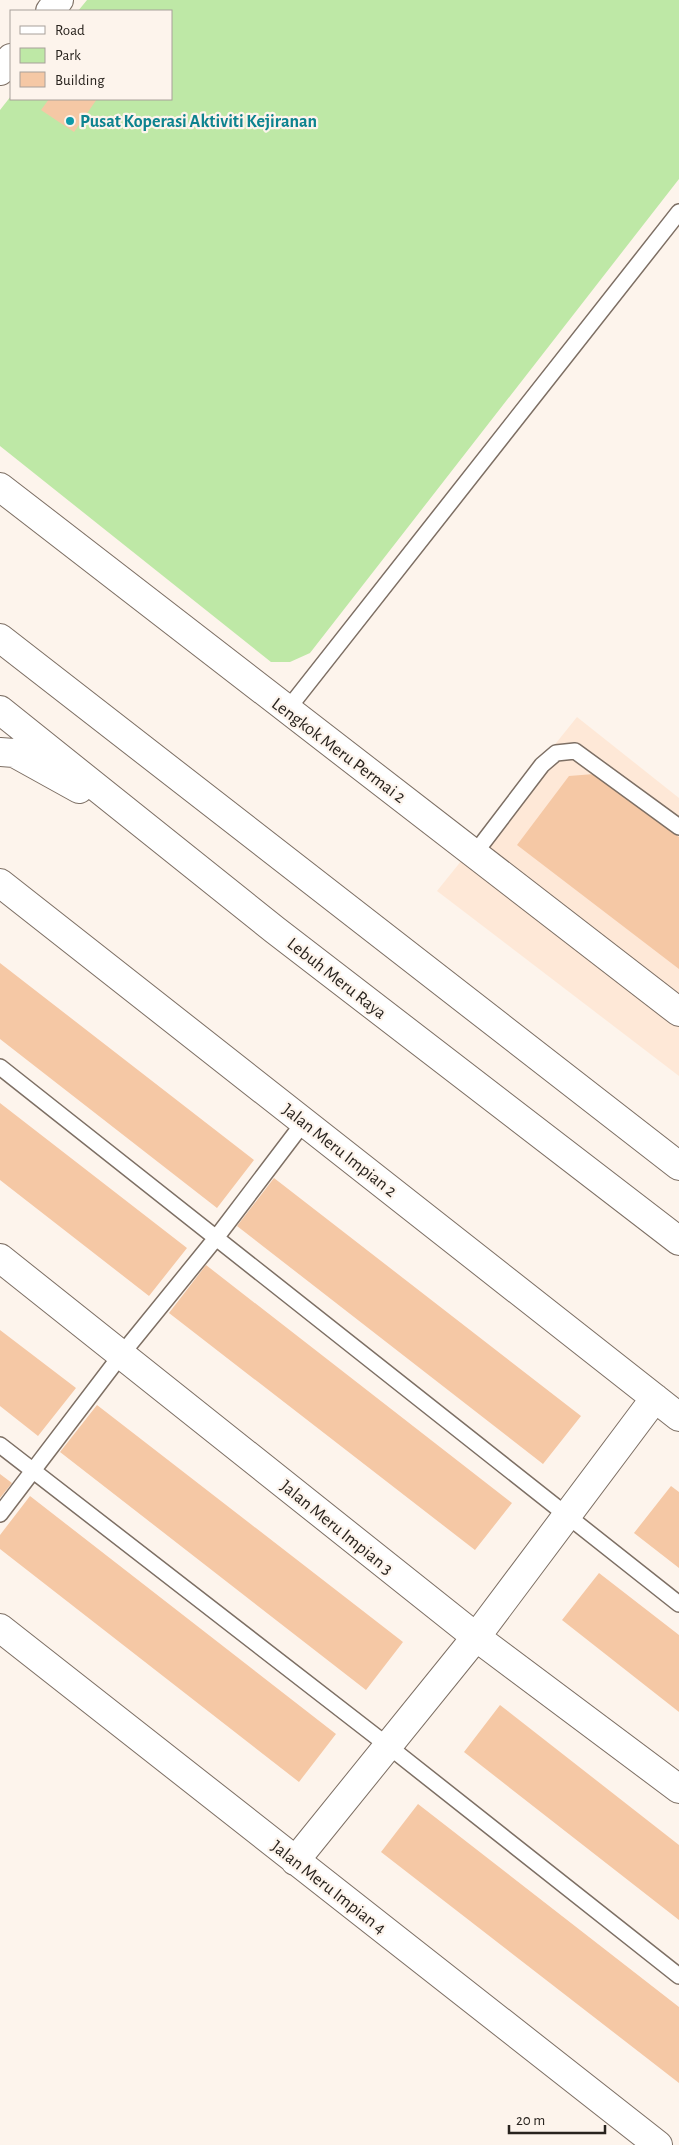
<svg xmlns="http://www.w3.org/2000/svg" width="679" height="2145" font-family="'Alegreya Sans',sans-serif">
	<rect width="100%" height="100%" fill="#fdf4ec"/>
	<!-- built -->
	<path fill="#fee8d7" d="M577,717L679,798V1076L437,891Z"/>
	<!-- green -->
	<path fill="#bee8a6" d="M87,0H679V179L310,653L290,662H271L0,446V110L11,96V99H171V11H78Z"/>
	<!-- building -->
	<path fill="#f5c8a5" d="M49,99H97L74,132L41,110Z
		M594,774L679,837V969L517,845L569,776Z
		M0,963L254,1160L217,1208L0,1039Z
		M0,1103L187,1248L149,1296L0,1180Z
		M274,1178L581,1416L543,1464L237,1226Z
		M206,1265L512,1503L475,1550L169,1313Z
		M0,1330L76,1388L38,1436L0,1406Z
		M97,1405L403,1642L366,1690L60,1452Z
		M0,1474L12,1483L0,1498Z
		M671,1486L679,1492V1568L634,1533Z
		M30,1496L336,1734L299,1782L0,1549V1535Z
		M599,1573L679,1635V1712L562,1620Z
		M500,1705L679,1845V1920L464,1752Z
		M418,1804L679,2007V2083L381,1852Z"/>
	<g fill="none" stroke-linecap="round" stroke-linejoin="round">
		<!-- lane casing -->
		<g stroke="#7d6f64" stroke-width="18">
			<path id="lane" d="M287,710L679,212
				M475,853L542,765L556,753L575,751L679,827
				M0,1067L679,1604
				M0,1445L387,1745L679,1976
				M0,1514L121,1355L216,1238L304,1122"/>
		</g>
		<!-- street casing -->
		<g stroke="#7d6f64" stroke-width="30">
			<path id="street" d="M50,11L59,0
				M0,71L11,58
				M0,487L679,1012
				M0,883L679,1417
				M0,1258L476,1637L679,1789
				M0,1628L658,2145
				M295,1861L476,1637L655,1398"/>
		</g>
		<!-- secondary casing -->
		<g stroke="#7d6f64" stroke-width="30">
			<path id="secondary" d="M0,638L679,1166
				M0,710L275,930L679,1241
				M0,752L14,753L79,789"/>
		</g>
		<!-- lane -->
		<use href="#lane" stroke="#fff" stroke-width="15"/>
		<!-- street -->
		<use href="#street" stroke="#fff" stroke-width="28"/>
		<!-- secondary -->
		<use href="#secondary" stroke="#fff" stroke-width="28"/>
	</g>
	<!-- markers -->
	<circle fill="#0f9aa8" stroke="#fdf4ec" stroke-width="2" cx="70" cy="121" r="5"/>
	<g text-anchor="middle" stroke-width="4.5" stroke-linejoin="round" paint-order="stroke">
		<!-- culture labels -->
		<g font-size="18" font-weight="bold" fill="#0d838f" stroke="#fdf4ec" text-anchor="start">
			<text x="80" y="127">Pusat Koperasi Aktiviti Kejiranan</text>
		</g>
		<!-- street labels -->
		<g font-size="18" fill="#28231e" stroke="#fdf4ec">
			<text transform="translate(339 750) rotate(37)" y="6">Lengkok Meru Permai 2</text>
			<text transform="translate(337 978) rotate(38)" y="6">Lebuh Meru Raya</text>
			<text transform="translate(340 1150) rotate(38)" y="6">Jalan Meru Impian 2</text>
			<text transform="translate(337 1527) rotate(39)" y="6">Jalan Meru Impian 3</text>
			<text transform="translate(329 1887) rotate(38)" y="6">Jalan Meru Impian 4</text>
		</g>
	</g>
	<!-- legend -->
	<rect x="10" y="10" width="162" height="90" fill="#fdf4ec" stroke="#a8a09a"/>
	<rect x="20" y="26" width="25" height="8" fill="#ffffff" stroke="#a8a09a"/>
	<text x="55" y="35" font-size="15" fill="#28231e">Road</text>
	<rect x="20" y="48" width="25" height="15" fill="#bee8a6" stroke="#a8a09a"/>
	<text x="55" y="60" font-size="15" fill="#28231e">Park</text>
	<rect x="20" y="72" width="25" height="15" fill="#f5c8a5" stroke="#a8a09a"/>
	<text x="55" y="85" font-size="15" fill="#28231e">Building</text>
	<!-- scale -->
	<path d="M509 2125v8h96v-8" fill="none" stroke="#28231e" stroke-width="2.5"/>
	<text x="516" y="2125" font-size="15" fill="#28231e" stroke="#fdf4ec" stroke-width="4" paint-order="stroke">20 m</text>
</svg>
